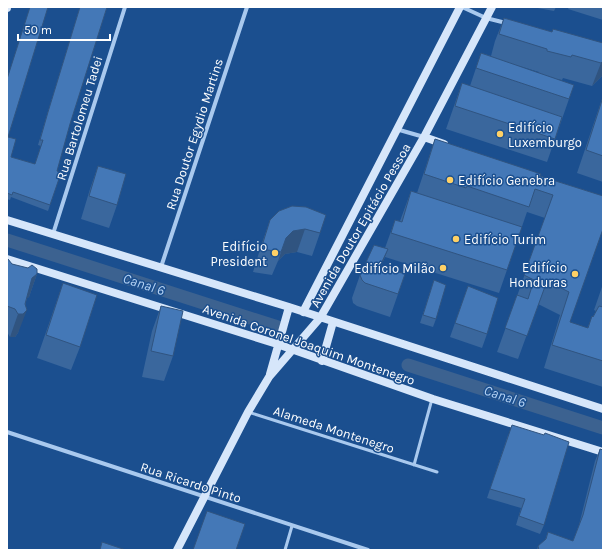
<svg xmlns="http://www.w3.org/2000/svg" width="610" height="557" font-family="Karla,sans-serif">
	<rect width="100%" height="100%" fill="#1b4f8f"/>
	<g fill="none" stroke-linecap="round" stroke-linejoin="round">
		<!-- canal -->
		<path stroke="#3c6290" stroke-width="13" d="M7,240L281,328
			M408,365L603,428"/>
		<!-- lane -->
		<path stroke="#a9c9ee" stroke-width="3" d="M248,412L437,472
			M414,465L432,399
			M285,550L292,526"/>
		<!-- street -->
		<path stroke="#a9c9ee" stroke-width="4" d="M462,7L486,18L506,23
			M396,129L424,137
			M53,234L125,7
			M161,267L247,7
			M7,432L368,550"/>
		<!-- secondary -->
		<path stroke="#d6e6fa" stroke-width="8" d="M7,8V7
			M424,137L444,144
			M7,220L289,307L603,409
			M7,259L277,344L433,399L603,452
			M303,312L460,7
			M322,361L333,322
			M270,374L289,307
			M177,550L248,412L269,377L320,318L327,306L424,137L492,7"/>
	</g>
	<!-- wall -->
	<path fill="#3a679d" fill-rule="evenodd" d="M80,7H107L70,124L57,171L50,205L48,211L11,197L10,200L7,199V78L8,137L11,157L35,164L41,146L38,145L46,118Z
		M532,7H556L554,11Z
		M569,7H603V20L568,9Z
		M504,18L552,32L603,43V76V75L592,86L563,78L562,80L557,79L569,99L547,162L446,129L462,83L470,86L481,53L491,56L495,41ZM516,65L539,72V73Z
		M603,96V182L577,173Z
		M435,139L540,176L603,196L570,322L587,328L596,311L594,310L603,284V387L544,368L560,315L538,304L518,359L497,352L545,218L527,212L499,293L385,257L381,266L405,274L390,317L357,306L353,303L352,298L360,275L385,248L395,220L400,221L411,191L417,193Z
		M98,166L117,205L109,228L81,219L90,189Z
		M270,220L320,233L312,256L297,252L285,254L278,261L272,275L253,272L262,243Z
		M7,259L12,264L37,274L29,297L27,298L18,333L15,337H10L7,332Z
		M434,280L436,319L433,327L420,323Z
		M63,283L80,347L71,370L37,358Z
		M468,286L487,334L482,348L450,337Z
		M161,306L173,356L164,381L142,377L152,331Z
		M508,435L544,525L540,534L516,525L521,508L487,498Z
		M600,449L603,550H537L538,546L545,540L548,532L573,541L579,525L595,461Z"/>
	<!-- shaded-wall -->
	<path fill="#305480" d="M603,61V75L592,86L601,63Z
		M305,229L297,252L285,254L278,261L286,238L293,231Z
		M388,249L379,272L380,266Z
		M37,274L29,297L23,301L32,278Z
		M27,310L18,333L15,337H10L18,314Z"/>
	<!-- building -->
	<path fill="#4478b7" stroke="#305480" d="M30,7H48L8,137L16,139L11,157L35,164L43,140H40L48,112L80,7H107L70,124L57,171L61,173L50,205L13,192L12,195L7,193V79Z
		M504,18L552,32L553,29L603,43V61L601,63L572,55L571,57L547,51V49L499,34Z
		M481,53L574,85L569,99L476,68Z
		M462,83L562,117L555,139L455,106Z
		M603,97V156L586,150Z
		M435,139L541,174L540,176L603,196V229L570,322L588,328L592,316L593,317L599,306L603,307V361L552,345L569,292L547,281L527,336L505,328L517,295L528,299L534,280L524,275L553,195L535,189L529,207L467,186L466,188L424,174Z
		M98,166L126,174L117,205L89,196Z
		M411,191L522,227L507,270L391,233L395,220L402,222Z
		M292,206L306,207L326,215L320,233L305,229L293,231L286,238L281,252L261,249L270,220L279,211Z
		M374,245L388,249L380,266L405,274L398,294L365,283L362,280L360,275Z
		M7,259H8L12,264L28,268L32,265L37,269V274L32,278L25,304L27,310L23,314H18L15,309L7,306Z
		M434,280L446,285L436,319L423,315Z
		M63,283L97,295L80,347L46,335Z
		M468,286L498,298L487,334L455,323Z
		M161,306L183,311L173,356L151,351Z
		M512,425L544,435L545,433L569,442L544,525L519,516L525,499L490,489Z
		M600,449L603,450V550H539L538,546L546,539L548,532L573,541L583,515Z
		M207,511L245,524L236,550H193Z
		M102,542L126,550H100Z"/>
	<!-- markers -->
	<g fill="#ffd166" stroke="#1b4f8f" stroke-width="1.5">
		<circle cx="500" cy="134" r="4"/>
		<circle cx="450" cy="180" r="4"/>
		<circle cx="456" cy="239" r="4"/>
		<circle cx="275" cy="253" r="4"/>
		<circle cx="443" cy="268" r="4"/>
		<circle cx="575" cy="274" r="4"/>
	</g>
	<g text-anchor="middle" stroke-width="3" stroke-linejoin="round" paint-order="stroke">
		<!-- street labels -->
		<g font-size="13" fill="#fff" stroke="#1b4f8f">
			<text transform="translate(79 118) rotate(-73)" y="5">Rua Bartolomeu Tadei</text>
			<text transform="translate(194 134) rotate(-72)" y="5">Rua Doutor Egydio Martins</text>
			<text transform="translate(360 225) rotate(-60)" y="5">Avenida Doutor Epitácio Pessoa</text>
			<text transform="translate(309 344) rotate(19)" y="5">Avenida Coronel Joaquim Montenegro</text>
			<text transform="translate(334 429) rotate(18)" y="5">Alameda Montenegro</text>
			<text transform="translate(191 482) rotate(18)" y="5">Rua Ricardo Pinto</text>
		</g>
		<!-- poi labels -->
		<g font-size="13" fill="#fff" stroke="#1b4f8f" text-anchor="start">
			<text x="508" y="132">Edifício<tspan x="508" dy="15">Luxemburgo</tspan></text>
			<text x="458" y="185">Edifício Genebra</text>
			<text x="464" y="244">Edifício Turim</text>
			<text x="267" y="251" text-anchor="end">Edifício<tspan x="267" dy="15">President</tspan></text>
			<text x="567" y="272" text-anchor="end">Edifício<tspan x="567" dy="15">Honduras</tspan></text>
			<text x="435" y="273" text-anchor="end">Edifício Milão</text>
		</g>
		<!-- water labels -->
		<g font-size="14" font-style="italic" fill="#b5d3f5" stroke="#1b4f8f">
			<text transform="translate(144 284) rotate(18)" y="5">Canal 6</text>
			<text transform="translate(505 396) rotate(18)" y="5">Canal 6</text>
		</g>
	</g>
	<!-- border -->
	<rect width="610" height="557" fill="none" stroke="#ffffff" stroke-width="16"/>
	<!-- scale -->
	<path d="M18 34v6h92v-6" fill="none" stroke="#ffffff" stroke-width="2"/>
	<text x="24" y="34" font-size="12" fill="#ffffff" stroke="#1b4f8f" stroke-width="3" paint-order="stroke">50 m</text>
</svg>
